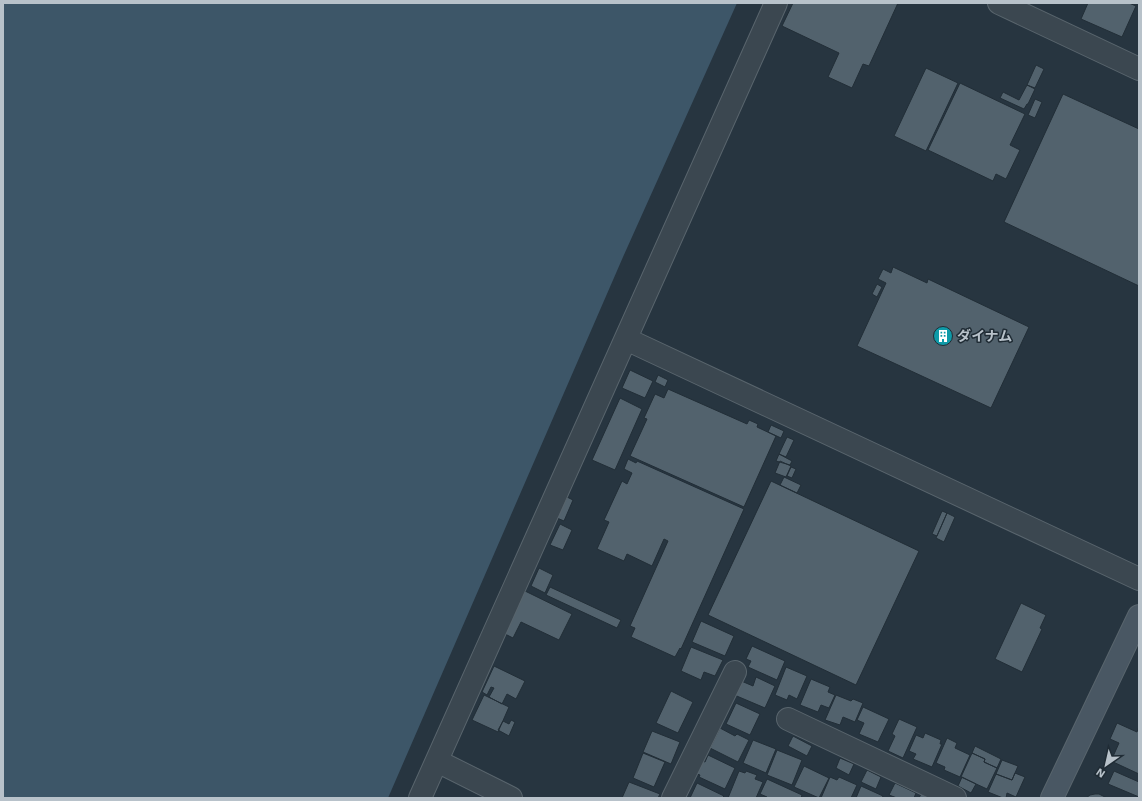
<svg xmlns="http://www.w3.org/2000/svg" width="1142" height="801" font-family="'Work Sans','Noto Sans JP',sans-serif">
	<rect width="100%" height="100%" fill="#273540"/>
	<!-- water -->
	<path fill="#3d5668" d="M3,3H737L623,257L388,798H3Z"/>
	<!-- building -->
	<path fill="#52626d" stroke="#222e37" d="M793,3H898L869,66L863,64L852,88L828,77L839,53L782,26Z
		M1088,3H1129L1136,6L1122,37L1081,19Z
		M1036,65L1044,69L1035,88L1027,85Z
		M926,68L958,83L926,151L894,136Z
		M960,83L1025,114L1010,145L1020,150L1006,179L996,174L993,181L928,150Z
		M1027,85L1035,89L1028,104H1027L1024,109L1000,98L1003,92L1019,100Z
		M1063,94L1139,129V286L1004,222Z
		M1035,99L1042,102L1035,118L1028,115Z
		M893,267L927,283L928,279L1029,327L991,408L857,346L886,283L878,279L883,269L891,273Z
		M877,284L882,287L877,297L872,294Z
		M630,370L653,381L645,398L622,388Z
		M658,375L668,380L665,387L655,382Z
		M668,389L747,424L749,420L758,424L757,427L776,436L744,507L630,456L647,419L644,418L655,394L664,398Z
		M620,398L642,409L615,470L592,460Z
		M771,425L784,431L781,438L768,432Z
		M787,437L794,440L786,457L779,454Z
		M779,454L792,461L790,465L776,461Z
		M628,459L636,463L637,461L744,509L681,649L680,648L675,657L631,637L635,628L630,626L668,541L664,539L652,566L627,554L624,561L597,549L609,522L604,520L622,481L627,484L632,473L624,469Z
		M780,461L791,466L786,477L775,473Z
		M791,467L796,469L792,478L787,476Z
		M784,477L801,485L797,493L780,485Z
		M771,481L919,551L856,685L708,615Z
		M567,497L573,500L564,521L557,518Z
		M942,511L947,513L937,536L932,534Z
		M947,513L955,517L944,542L936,538Z
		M560,524L572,530L563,550L550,545Z
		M539,568L553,575L545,593L531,586Z
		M550,587L621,620L617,628L546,595Z
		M523,590L572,614L559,640L521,622L513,638L503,633Z
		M1021,603L1046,615L1040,628L1042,629L1022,672L995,659Z
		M701,621L734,636L725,656L692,642Z
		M752,646L785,661L777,680L748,667L751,661L746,659Z
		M691,647L723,660L715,676L704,672L701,680L681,671Z
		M494,666L525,681L516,699L507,694L502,704L489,697L494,688L491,687L487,695L482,692Z
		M786,667L807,676L797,699L789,695L787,700L775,695Z
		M756,677L775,686L765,708L732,694L739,680L753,686Z
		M811,679L830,687L828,692L835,695L829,708L821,705L818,712L800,705Z
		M671,691L693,702L678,733L656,723Z
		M484,695L509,707L498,732L472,720Z
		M836,695L851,701L853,699L863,703L855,722L843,717L840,725L825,720Z
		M736,703L760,714L750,735L726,724Z
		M863,707L889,719L878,742L859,734L864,723L857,720Z
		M899,719L917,727L903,758L888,751L895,736L892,734Z
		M511,720L515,722L509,736L498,730L503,721L509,724Z
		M1117,723L1137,732L1139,726V774L1111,761L1119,743L1110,739Z
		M720,728L735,736L737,734L749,740L738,762L710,748Z
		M652,731L680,742L671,764L643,752Z
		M925,733L941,740L940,744H942L932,767L913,759L916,754L909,751L916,735L923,738Z
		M793,736L812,746L807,756L788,746Z
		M947,738L957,743L955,748L970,755L960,777L944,770L945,767L936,763Z
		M753,740L776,749L766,773L743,763Z
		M975,746L1001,759L997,768L984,762L985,759L972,753Z
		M777,750L802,760L792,785L767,775Z
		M643,753L665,762L654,787L633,778Z
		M972,753L985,759L984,762L997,768L987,789L961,777Z
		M708,755L735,768L725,789L699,777L700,775L694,773L700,760L705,762Z
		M840,758L854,764L849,775L836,768Z
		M1002,760L1018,766L1012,780L996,774Z
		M804,766L829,778L819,798L794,787Z
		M867,770L881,777L876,789L861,782Z
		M739,771L745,773L746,771L757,775L755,779L763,782L756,798H728Z
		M1114,771L1139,782V797L1108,784Z
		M1015,773L1025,777L1016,797L1007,793L1006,798H1003L988,792L996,774L1012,780Z
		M830,777L837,780L839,777L857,785L851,798H821Z
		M962,777L976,784L971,793L958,786Z
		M767,779L802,795L801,798H767V797L760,794Z
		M629,782L660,794L658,798H622Z
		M697,783L724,796L722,798H690Z
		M895,783L916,793L914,798H897L889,795Z
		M861,786L883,796L882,798H856Z
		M921,794L929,798H919Z
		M1095,794H1099L1107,798H1086L1090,795Z"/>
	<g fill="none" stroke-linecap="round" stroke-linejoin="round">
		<!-- street casing -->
		<g stroke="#59656d" stroke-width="24">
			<path id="street" d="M999,3L1139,69
				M626,339L1139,579
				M788,719L955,798
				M437,761L511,798
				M420,798L776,3
				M673,798L735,672"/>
		</g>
		<!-- secondary casing -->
		<g stroke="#59656d" stroke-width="24">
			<path id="secondary" d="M1052,798L1139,616"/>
		</g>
		<!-- street -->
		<use href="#street" stroke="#3b4750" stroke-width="22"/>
		<!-- secondary -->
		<use href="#secondary" stroke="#495763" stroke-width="22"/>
	</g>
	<!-- icons -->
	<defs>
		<g id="building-disc" transform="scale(1)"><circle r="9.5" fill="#0f9aa8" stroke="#202c35"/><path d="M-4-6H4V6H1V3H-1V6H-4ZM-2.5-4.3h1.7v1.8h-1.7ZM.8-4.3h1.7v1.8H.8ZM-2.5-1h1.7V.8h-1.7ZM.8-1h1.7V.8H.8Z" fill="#fff"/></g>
	</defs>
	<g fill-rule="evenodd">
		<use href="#building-disc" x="943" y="336"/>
	</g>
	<g text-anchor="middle" stroke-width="3" stroke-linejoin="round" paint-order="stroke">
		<!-- poi labels -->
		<g font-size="14" font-weight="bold" fill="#b8c2ca" stroke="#202c35" text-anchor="start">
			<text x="957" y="341">ダイナム</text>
		</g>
	</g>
	<!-- border -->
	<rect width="1142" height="801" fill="none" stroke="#b8c2ca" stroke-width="8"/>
	<!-- north arrow -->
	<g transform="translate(1106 765) rotate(214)" stroke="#202c35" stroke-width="3" paint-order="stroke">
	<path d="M0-3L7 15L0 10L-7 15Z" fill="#b8c2ca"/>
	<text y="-6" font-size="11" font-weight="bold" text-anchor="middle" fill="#b8c2ca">N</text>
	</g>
</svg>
